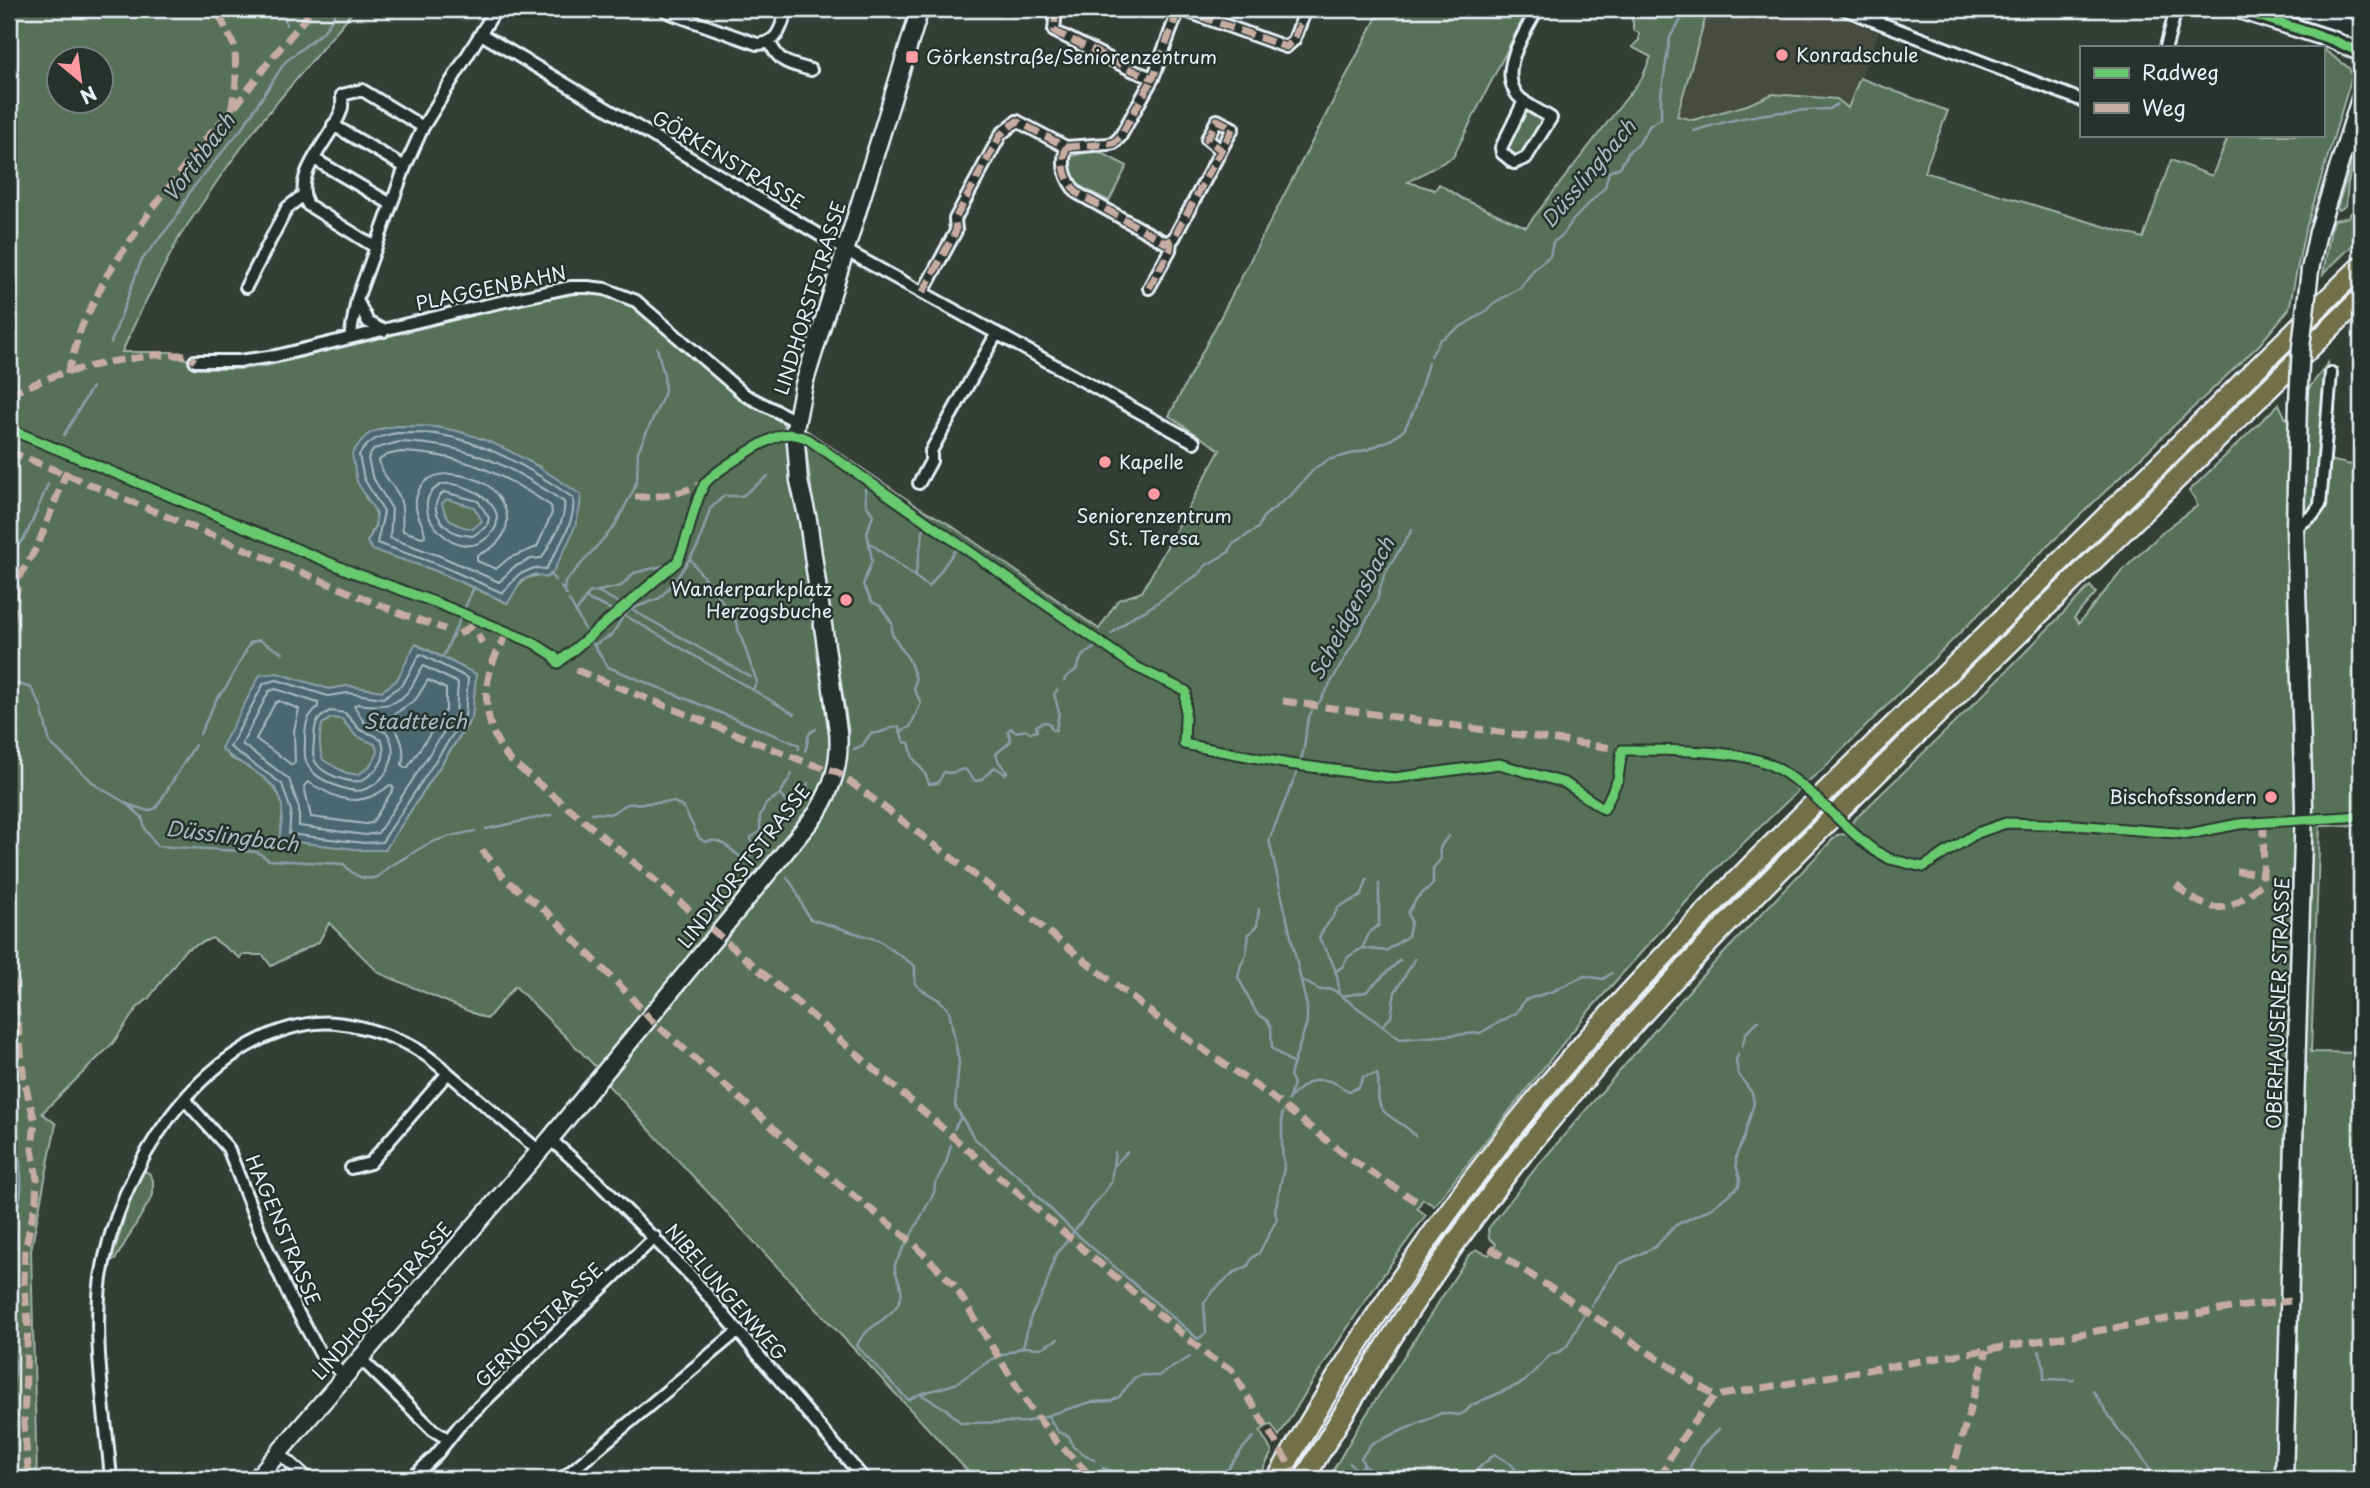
<svg xmlns="http://www.w3.org/2000/svg" width="2370" height="1488" font-family="'Playpen Sans',sans-serif">
	<rect width="100%" height="100%" fill="#353e36"/>
	<filter id="ink" filterUnits="userSpaceOnUse"><feTurbulence type="fractalNoise" baseFrequency=".0143" numOctaves="2"/><feDisplacementMap in="SourceGraphic" scale="14" xChannelSelector="R" yChannelSelector="G"/><feConvolveMatrix kernelMatrix="1 2 1 2 8 2 1 2 1" color-interpolation-filters="sRGB"/></filter>
	<g filter="url(#ink)">
		<!-- built -->
		<path fill="#474b40" d="M1708,9H1818L1879,32L1848,108L1841,104L1773,94L1747,105L1693,120L1677,115Z"/>
		<!-- green -->
		<path fill="#567158" stroke="#9fb1a8" stroke-width="2" fill-rule="evenodd" d="M9,9H355L258,125L220,177L180,236L140,312L122,352H172L173,357L186,359L196,369H240L266,366L529,302L583,293L605,295L625,301L673,339L731,390L784,424L833,732V772L813,810L597,1068L515,986L487,1019L379,973L329,923L319,942L271,966L263,955H242L240,958L212,938L185,950L149,998L137,1008L113,1043L42,1113L56,1124L31,1250L37,1479H9ZM60,60H102V102H60ZM397,426L435,427L461,432L489,442L540,467L576,523L551,575C524,574 521,581 507,603L434,570L373,550L367,542C378,522 382,515 365,497L379,429ZM416,644L476,674L472,718L385,850H364L280,840C281,832 284,822 284,813C283,785 252,768 229,757L277,673L329,689L348,686L382,691L397,680Z
			M1381,9H1528L1453,157L1408,182L1435,190L1439,184L1463,199L1526,227L1642,78L1651,57L1632,47L1639,40V33L1633,30V22L1626,9H1708L1677,116L1693,120L1747,105L1773,94L1837,99L1848,108L1860,78L1948,111L1924,172L2143,238L2171,160L2212,176L2229,135H2323V49L2349,68L2352,76L2304,235L2289,309L2260,344L2032,561L1823,769L1805,784L1797,777L1790,783L1798,791L1714,871L1588,1012L1434,1206L1423,1199L1417,1208L1426,1215C1373,1287 1325,1360 1279,1436L1271,1424L1260,1431L1272,1452L1258,1479H975L606,1083L823,819L836,798L844,775L849,732L818,542L806,447V430L914,504L949,524L1099,629L1118,600L1142,592L1220,450L1169,416Z
			M2246,9H2286L2304,14L2359,38L2356,44Z
			M1524,108L1543,116L1544,120L1523,155L1515,158L1506,152L1505,144Z
			M2361,136V146L2348,183L2346,206L2339,210L2337,208Z
			M1096,150L1127,166L1109,201L1079,186L1067,164L1072,156Z
			M2361,159V237L2323,274L2332,223L2334,220L2348,217L2354,209L2353,190Z
			M2328,363L2320,458L2361,467V825L2320,826L2311,1052L2361,1053V1479H1328L1357,1429L1469,1255L1477,1250L1489,1255L1496,1244L1489,1238L1488,1229L1535,1169L1699,979L1837,835L1844,834L1849,836L1855,829L1852,822L1977,701L2090,586L2096,593L2074,618L2079,623L2122,571L2165,530L2197,506L2195,498L2189,491L2279,404L2286,419Z
			M447,499L474,507L483,521L473,529C458,527 444,521 442,503Z
			M332,718L342,719L356,736L375,744L378,753L369,767L358,775L346,773L323,761C319,749 319,735 322,724Z
			M144,1171L149,1173L153,1180V1195L115,1260H112L133,1189Z"/>
		<!-- water -->
		<path fill="#4c6772" stroke="#8a9ea8" stroke-width="2" fill-rule="evenodd" d="M398,426C410,426 423,426 435,427C489,434 538,465 581,495C580,524 565,550 551,575L545,578L535,574L521,581L508,603L434,570L373,550L367,542L375,528L377,514L357,482L352,454C366,431 372,430 398,426ZM447,499L474,507L482,521L473,529C458,527 444,521 442,503Z
			M415,644L476,674L472,717L385,850H364L279,840C287,795 282,788 243,764C234,758 228,756 221,748L260,675L277,673L329,689L348,686L382,691L397,680ZM331,718L342,719L356,736L375,744L378,753L369,767L358,775L346,773L323,760C319,749 319,735 322,724Z"/>
		<g fill="none" stroke-linecap="round" stroke-linejoin="round">
			<!-- shore -->
			<path stroke="#aabac2" stroke-width="2" d="M398,433C411,433 424,433 436,434C486,442 532,469 573,498C577,520 557,550 546,569L534,568L518,575L503,593L437,564L377,543L384,512L364,479L359,455C369,439 380,436 398,433Z
				M399,442C467,444 509,464 564,502C567,519 550,543 542,558L531,559L514,567L499,582L440,556L390,538L392,509L372,476L368,458L374,449Z
				M400,452C462,454 500,472 551,506L552,513L537,547L509,558L496,569L477,561V555C501,547 516,525 501,501C497,495 494,489 487,485C465,471 421,465 416,500C414,515 425,524 425,536L422,537L403,531C401,519 405,509 399,496C392,482 383,478 379,460L387,455Z
				M443,484C472,481 521,514 484,540C453,563 400,502 443,484Z
				M444,492L478,501L489,518L487,526L473,536C467,535 460,535 456,533C439,525 427,505 444,492Z
				M420,654L468,678L465,716L382,842L364,843L289,834L291,811L282,784L230,747L264,683L277,680L328,696L348,693L383,698L403,684Z
				M423,666L458,683L456,713L378,833L365,835L299,826V808L289,779L242,744L269,691L276,689L318,703V707C306,717 305,726 305,741C305,751 303,758 309,767C315,779 349,794 363,790C387,782 401,754 387,733L364,722L354,706L357,704C379,707 399,708 412,686C416,679 419,672 423,666Z
				M428,680L446,689V710L408,767L405,768L402,765C407,745 398,734 389,718L416,699Z
				M279,701L299,709L294,731L295,762L292,765L256,739L275,703Z
				M330,711L345,713L360,730L374,735L382,741C388,761 377,771 361,781C348,783 324,775 316,763C312,756 313,750 314,742C314,726 315,719 330,711Z
				M308,782C340,800 359,810 390,785L394,788L372,823L365,824L311,817L304,786Z"/>
			<!-- stream -->
			<path stroke="#8a9ea8" stroke-width="2.5" d="M284,9L286,25
				M1694,131C1743,115 1779,111 1830,109L1837,104
				M111,343L141,261L175,219L191,190L243,127L285,62L324,31L338,9
				M1431,356L1440,340L1486,311L1494,303L1520,288L1536,267L1550,256L1553,242L1562,236L1573,220L1605,187L1609,172L1620,167L1630,150L1638,145L1650,125L1661,119V95L1670,37L1688,9
				M64,435L92,387
				M865,489L866,504L873,515L867,533L872,560L863,585L872,602L880,606L892,623V634L909,660L916,679L914,689L921,703L910,727L902,731
				M871,544L929,587L957,548
				M9,556C14,548 23,542 27,533C35,516 41,501 48,484
				M690,559L734,617L757,682L753,689
				M550,574L555,580
				M915,577L924,527
				M561,587L567,595
				M564,591L565,582L614,527L633,491L637,480L638,451L665,392L664,375L657,348
				M597,591L625,606
				M585,598L617,612
				M569,600L588,635
				M627,607L751,677
				M576,612L589,593L621,586L634,573L674,563L681,544
				M621,613L794,714
				M1111,634L1135,615L1145,611L1200,573L1205,566L1229,552L1232,545L1258,528L1263,517L1291,495L1315,468L1328,460L1369,449L1392,439L1404,430L1415,408L1428,363
				M590,639L608,667L799,745V749
				M594,645L612,635L624,615L631,609L660,598L677,578L698,546L710,509L724,496H742L768,476
				M443,657L474,587
				M10,681L31,688L41,706L50,743L97,786L126,803L142,817L145,829L157,846L257,852L269,860L344,864C351,874 364,882 377,877C382,875 385,869 390,866C402,860 415,851 428,844C442,837 459,834 475,831
				M1064,681L1066,677L1076,670L1082,656L1094,648
				M1319,703L1368,618L1377,600L1384,575L1412,530
				M200,734L217,698L227,686L250,643L259,640L283,653
				M854,749L862,746L871,733C882,735 889,726 899,727L904,742L909,743C912,749 910,753 914,759C922,771 924,768 929,784L938,783L944,772L950,773L965,769L975,781L981,780L995,767L1005,774L1007,772L999,762L996,754L1011,741L1008,731L1011,728L1015,732L1027,730L1030,733L1037,731L1036,726L1044,722L1049,723L1052,730H1056L1059,712L1054,694L1057,690
				M805,751C810,741 804,734 816,729
				M1301,759C1308,742 1303,724 1312,711
				M780,794L793,813L806,798L808,783
				M127,804L148,811L156,808L195,745
				M592,813L610,814L627,804L674,802L684,808L699,838L705,842C724,836 729,851 744,859L750,856L753,851L751,837L760,832V816L766,804L780,794L792,774
				M486,829L551,815
				M787,878C801,893 799,904 810,919L878,940L915,966V983L919,988L939,1000L949,1010L959,1062L955,1106L974,1138L1029,1185L1035,1194L1073,1231L1198,1339L1206,1333L1204,1303L1212,1292L1233,1273L1248,1266L1252,1258L1259,1253L1277,1219L1275,1212L1284,1167L1282,1148V1113
				M1259,909L1257,926L1249,934L1246,955L1241,965L1238,977L1257,1014L1267,1020L1271,1027L1272,1048L1293,1064
				M1362,948L1386,951L1408,936L1411,922L1408,913L1417,898L1433,884V868L1441,859C1437,849 1442,843 1449,836
				M1335,972L1343,966L1348,957L1362,948L1370,932L1379,925V884
				M1301,980L1320,990L1332,989L1400,1039L1480,1033L1516,1013L1525,1000L1553,991L1584,976L1603,979L1612,973
				M1338,993C1341,974 1328,953 1319,938C1324,925 1334,920 1338,907L1361,896L1367,880
				M1342,996L1366,992L1400,960
				M1384,1024L1391,1017L1395,992L1415,959
				M1742,1047L1746,1033L1758,1021
				M9,1084L11,1105L9,1113
				M9,1091C19,1111 19,1128 19,1150C20,1176 26,1190 14,1215
				M1290,1098C1301,1086 1312,1076 1330,1081C1337,1083 1343,1089 1350,1091L1359,1087L1363,1077L1377,1074C1380,1083 1377,1093 1379,1102C1382,1118 1406,1122 1415,1136
				M1288,1100L1294,1084L1290,1075L1307,1022V1007L1269,840L1297,772
				M954,1129L961,1117
				M951,1145L946,1163L935,1184L934,1193L895,1264C893,1275 904,1284 901,1296C896,1319 865,1324 857,1346L908,1400L920,1394L946,1409L961,1423L1026,1422L1091,1402L1111,1401L1119,1397L1134,1378L1142,1375L1158,1376L1190,1357
				M1113,1166L1115,1152
				M9,1201C16,1222 20,1247 9,1268
				M9,1295L12,1348L16,1366L9,1410
				M1591,1306L1619,1264L1655,1247L1676,1225L1712,1208L1739,1186L1740,1179L1736,1165V1156L1744,1137L1754,1103L1752,1093L1738,1074L1736,1060L1738,1055
				M1023,1347L1041,1348L1058,1339
				M2039,1351L2044,1366V1379L2074,1380
				M2093,1391L2120,1432L2134,1446L2157,1479
				M920,1394L955,1384L992,1359L1023,1347L1031,1316L1045,1289L1055,1256L1111,1183L1113,1167L1127,1152
				M1048,1416L1058,1432L1069,1436L1073,1447L1094,1460
				M9,1448L11,1468L9,1479
				M1350,1463L1354,1468L1360,1469L1364,1465L1361,1458L1371,1444L1442,1413L1459,1415L1465,1412L1472,1405L1524,1382L1550,1355L1561,1351L1567,1346L1584,1315
				M1364,1465L1379,1479
				M1103,1468C1142,1483 1181,1476 1221,1476C1234,1464 1240,1448 1254,1437
				M1358,1479L1360,1469
				M1466,1479L1495,1454L1512,1465L1522,1479
				M1684,1479L1700,1447L1719,1429"/>
			<!-- street casing -->
			<g stroke="#e8f1f8" stroke-width="16">
				<path id="street" d="M664,9L670,13L757,44C779,44 781,26 787,9
					M897,9L918,15
					M1056,9L1054,31L1134,71L1153,78L1179,9
					M1180,9L1286,47L1294,40L1306,9
					M1844,9L2081,100
					M481,34L845,250L1194,442
					M770,43C781,65 789,63 811,70
					M2166,47L2176,9
					M1524,101L1501,148L1502,153L1514,163L1526,158L1551,118C1540,111 1526,105 1518,96C1497,70 1525,34 1537,9
					M333,125L405,167
					M1066,147L1108,144L1114,143L1120,137L1153,78
					M314,159L391,204
					M375,247L308,205C290,175 332,139 341,111C343,107 342,100 342,95L362,90L423,127
					M246,287L287,208L302,196
					M1149,288L1170,250L1171,241
					M923,292L956,231L955,219L1001,134L1017,121L1066,147C1061,166 1065,179 1077,193L1166,243L1174,238L1233,128L1217,120L1207,139L1221,150
					M357,300L368,322L384,331
					M350,338L357,299L405,167L423,127L496,9
					M195,361H239L276,356L473,308L571,287H588L605,289L636,301L745,395L796,421
					M919,483L931,461V451L997,333
					M2295,528L2313,515L2320,505L2331,373
					M185,1100L228,1148L264,1241L292,1302L320,1353L345,1376
					M550,1139L596,1180L691,1276L864,1479
					M351,1168L370,1163L448,1073
					M360,1358L433,1430L448,1439
					M279,1453L308,1479
					M111,1479C106,1417 92,1340 101,1278C117,1173 199,1036 316,1023C343,1020 378,1031 403,1042C426,1052 444,1070 463,1086C488,1108 514,1129 539,1151
					M411,1479L437,1454L460,1425L655,1237
					M562,1479L738,1331"/>
			</g>
			<!-- secondary casing -->
			<g stroke="#e8f1f8" stroke-width="21">
				<path id="secondary" d="M2236,9L2333,40L2361,53
					M2298,9L2341,23L2361,34
					M2310,270L2318,232L2361,96
					M256,1479L550,1139L817,813C833,786 841,763 838,731L808,520L799,481L795,429L804,384L920,9
					M2284,1479L2304,806L2295,528L2298,402"/>
			</g>
			<!-- highway casing -->
			<g stroke="#e8f1f8" stroke-width="24">
				<path id="highway" d="M1277,1479C1363,1325 1467,1176 1584,1043C1696,916 1818,799 1940,680C2081,542 2220,403 2361,266
					M1304,1479C1368,1372 1435,1265 1512,1167C1638,1007 1783,866 1927,724C2072,582 2216,440 2361,298"/>
			</g>
			<!-- street -->
			<use href="#street" stroke="#26332d" stroke-width="10"/>
			<!-- secondary -->
			<use href="#secondary" stroke="#26332d" stroke-width="16"/>
			<!-- highway -->
			<use href="#highway" stroke="#726f4a" stroke-width="19"/>
			<!-- secondary-bridge casing -->
			<g stroke="#e8f1f8" stroke-width="21" stroke-linecap="butt">
				<path id="secondary-bridge" d="M2298,402L2301,347L2310,270"/>
			</g>
			<!-- secondary-bridge -->
			<use href="#secondary-bridge" stroke="#26332d" stroke-width="16"/>
			<!-- quiet -->
			<path stroke="#c7aca2" stroke-width="7" stroke-dasharray="14 7" stroke-linecap="butt" d="M1056,9L1054,31L1134,71L1153,78L1179,9
				M1180,9L1286,47L1294,40L1306,9
				M235,107L268,63L313,9
				M1066,147L1108,144L1114,143L1120,137L1153,78
				M1149,288L1170,250L1171,241
				M923,292L956,231L955,219L1001,134L1017,121L1066,147C1061,166 1065,179 1077,193L1166,243L1174,238L1233,128L1217,120L1207,139L1221,150
				M67,374L81,328L107,275L149,213L212,131L231,112L236,82L235,47L216,9
				M9,394L56,375L108,362L156,355H187L195,361
				M9,451L402,614L445,629
				M635,497C661,497 682,494 706,482
				M467,616L482,643
				M507,633C503,643 496,652 493,662C480,695 487,734 510,760L629,858L1155,1311L1211,1358L1231,1369L1298,1479
				M459,634L479,621
				M9,641L19,577L38,545L68,468
				M576,670L808,763L837,772L1000,894L1158,1018L1269,1095L1352,1160L1421,1204
				M1283,701L1626,750
				M482,850L507,881L546,911L631,997L649,1018L815,1165L912,1242L954,1285L1030,1408L1056,1441L1094,1479
				M2237,871L2263,874
				M2176,885C2211,917 2229,914 2263,882L2264,822
				M9,939L24,1080L35,1122L32,1149L37,1179L36,1200L25,1250L24,1282L28,1322L24,1423L29,1479
				M1490,1248L1715,1396
				M1661,1479C1671,1448 1694,1422 1715,1396L2237,1307L2290,1301
				M1950,1479L1987,1350"/>
			<!-- cycleway casing -->
			<g stroke="#26332d" stroke-width="13">
				<path id="cycleway" d="M2236,9L2333,40L2361,53
					M9,429L352,572L437,603L534,643L554,656L558,663L677,562C690,538 691,509 704,485C711,473 768,438 782,435C792,433 800,436 808,439L1134,666L1186,691L1184,744L1289,764L1394,778L1499,764L1565,783L1604,809L1618,779L1622,750C1659,750 1739,749 1771,765C1808,783 1841,826 1875,851L1890,859L1923,867L1977,833L2006,823L2075,825L2188,834L2239,824L2361,816"/>
			</g>
			<!-- cycleway -->
			<use href="#cycleway" stroke="#67ca6e" stroke-width="9"/>
		</g>
	</g>
	<!-- markers -->
	<g fill="#ff9aa2" stroke="#26332d" stroke-width="2.5">
		<circle cx="1782" cy="55" r="7"/>
		<rect x="905" y="50" width="14" height="14" rx="3.5"/>
		<circle cx="1105" cy="462" r="7"/>
		<circle cx="1154" cy="494" r="7"/>
		<circle cx="846" cy="600" r="7"/>
		<circle cx="2271" cy="797" r="7"/>
	</g>
	<g text-anchor="middle" stroke-width="5" stroke-linejoin="round" paint-order="stroke">
		<!-- poi labels -->
		<g font-size="19" fill="#e8f1f8" stroke="#26332d" text-anchor="start">
			<text x="1796" y="62">Konradschule</text>
			<text x="926" y="64">Görkenstraße/Seniorenzentrum</text>
			<text x="1119" y="469">Kapelle</text>
			<text x="1154" y="523" text-anchor="middle">Seniorenzentrum<tspan x="1154" dy="22">St. Teresa</tspan></text>
			<text x="832" y="596" text-anchor="end">Wanderparkplatz<tspan x="832" dy="22">Herzogsbuche</tspan></text>
			<text x="2257" y="804" text-anchor="end">Bischofssondern</text>
		</g>
		<!-- street labels -->
		<g font-size="19" fill="#e8f1f8" stroke="#26332d">
			<text transform="translate(728 160) rotate(31)" y="7">GÖRKENSTRASSE</text>
			<text transform="translate(491 288) rotate(-12)" y="7">PLAGGENBAHN</text>
			<text transform="translate(810 298) rotate(-73)" y="7">LINDHORSTSTRASSE</text>
			<text transform="translate(744 866) rotate(-52)" y="7">LINDHORSTSTRASSE</text>
			<text transform="translate(2278 1003) rotate(-88)" y="7">OBERHAUSENER STRASSE</text>
			<text transform="translate(283 1230) rotate(67)" y="7">HAGENSTRASSE</text>
			<text transform="translate(726 1292) rotate(49)" y="7">NIBELUNGENWEG</text>
			<text transform="translate(382 1301) rotate(-49)" y="7">LINDHORSTSTRASSE</text>
			<text transform="translate(539 1325) rotate(-44)" y="7">GERNOTSTRASSE</text>
		</g>
		<!-- water labels -->
		<g font-size="21" font-style="italic" fill="#aabac2" stroke="#26332d">
			<text transform="translate(199 158) rotate(-53)" y="7">Vorthbach</text>
			<text transform="translate(1589 174) rotate(-50)" y="7">Düsslingbach</text>
			<text transform="translate(1352 609) rotate(-62)" y="7">Scheidgensbach</text>
			<text x="415" y="729">Stadtteich</text>
			<text transform="translate(232 837) rotate(7)" y="7">Düsslingbach</text>
		</g>
	</g>
	<!-- margin -->
	<rect width="2370" height="1488" fill="none" stroke="#26332d" stroke-width="35"/>
	<rect x="18" y="18" width="2335" height="1453" fill="none" stroke="#e8f1f8" stroke-width="2.5" filter="url(#ink)"/>
	<!-- legend -->
	<rect x="2080" y="46" width="245" height="91" fill="#26332d" stroke="#747f7e" stroke-width="2"/>
	<rect x="2094" y="68" width="35" height="10" fill="#67ca6e" stroke="#747f7e" stroke-width="2"/>
	<text x="2142" y="80" font-size="21" fill="#e8f1f8">Radweg</text>
	<rect x="2094" y="103" width="35" height="10" fill="#c7aca2" stroke="#747f7e" stroke-width="2"/>
	<text x="2142" y="116" font-size="21" fill="#e8f1f8">Weg</text>
	<!-- north arrow -->
	<g transform="translate(80 80) rotate(151)"><circle r="33" fill="#26332d" stroke="#747f7e" stroke-width="2"/>
	<path d="M0-5L12 26L0 18L-12 26Z" fill="#ff9aa2"/>
	<text y="-10" font-size="19" font-weight="bold" text-anchor="middle" fill="#e8f1f8">N</text>
	</g>
</svg>
